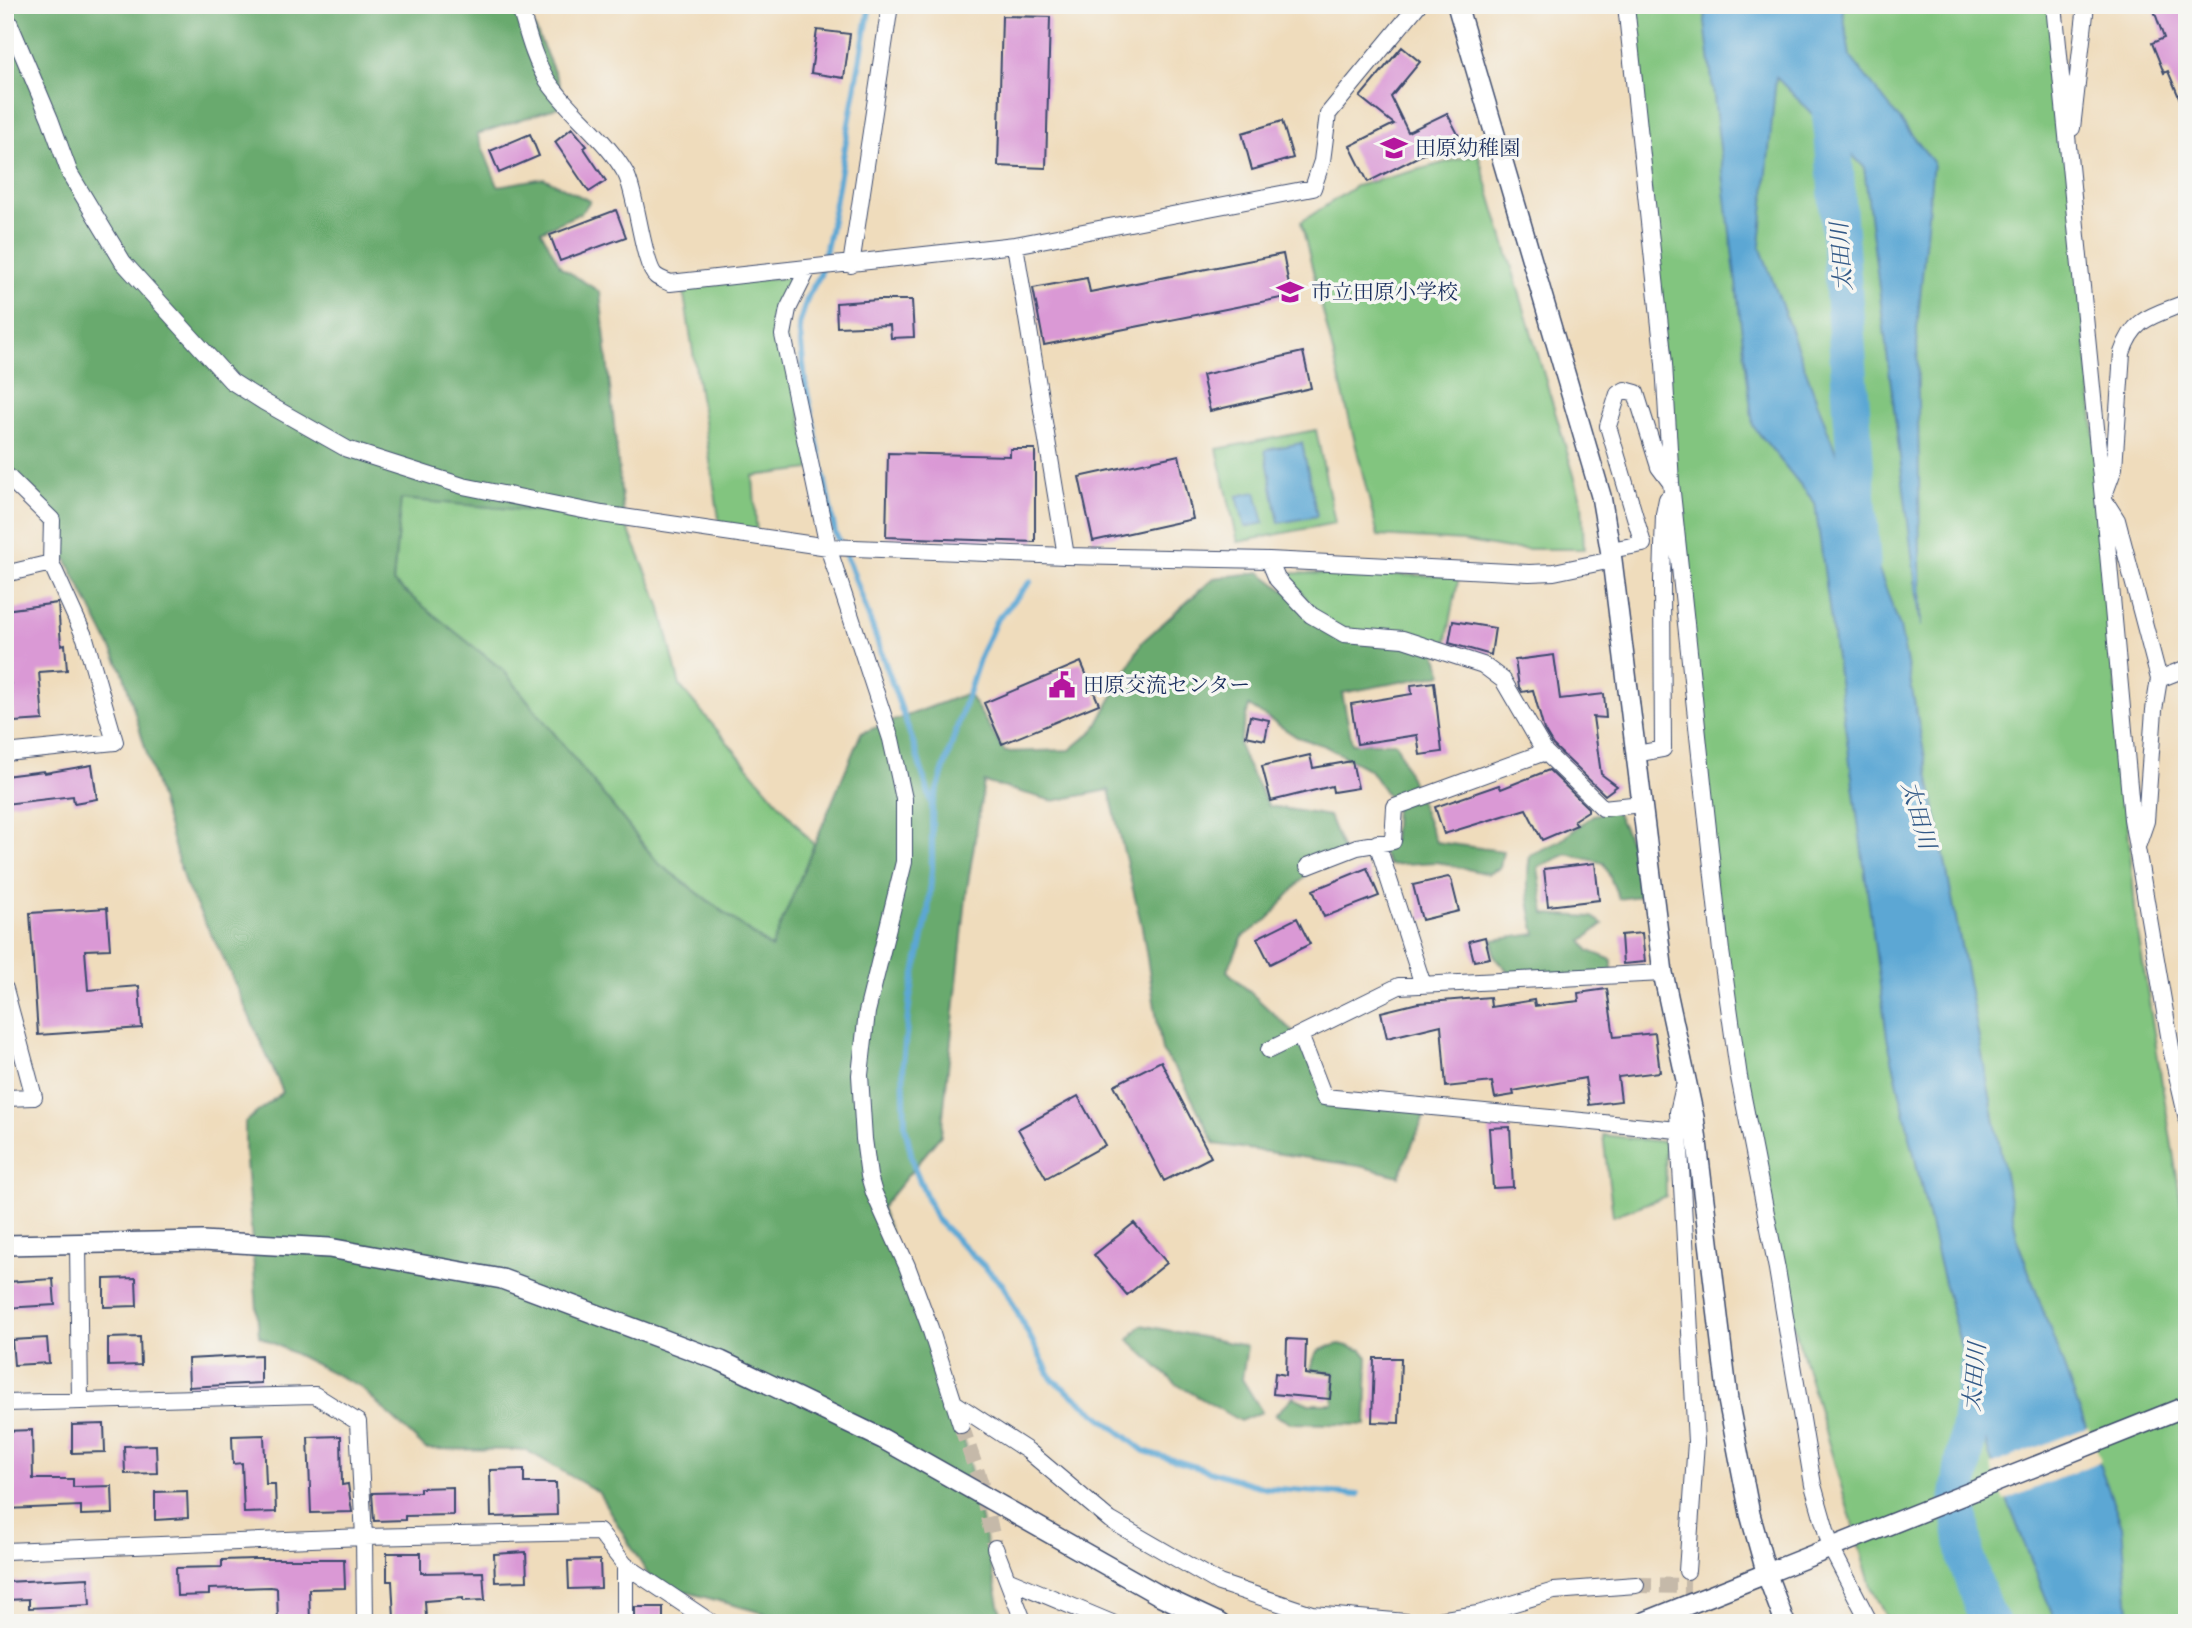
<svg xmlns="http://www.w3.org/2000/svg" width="2192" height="1628" font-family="'Libre Caslon Text','Noto Serif JP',serif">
	<rect width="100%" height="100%" fill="#f6f6f2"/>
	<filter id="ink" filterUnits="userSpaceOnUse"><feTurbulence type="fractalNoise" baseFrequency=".0143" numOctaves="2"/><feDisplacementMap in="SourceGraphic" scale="14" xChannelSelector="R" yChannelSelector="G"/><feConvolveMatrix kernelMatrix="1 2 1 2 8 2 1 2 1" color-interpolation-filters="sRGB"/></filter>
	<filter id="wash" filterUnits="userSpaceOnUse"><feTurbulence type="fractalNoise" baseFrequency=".00686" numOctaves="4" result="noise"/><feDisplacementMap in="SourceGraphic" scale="28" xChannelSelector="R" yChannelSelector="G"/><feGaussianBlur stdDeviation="1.57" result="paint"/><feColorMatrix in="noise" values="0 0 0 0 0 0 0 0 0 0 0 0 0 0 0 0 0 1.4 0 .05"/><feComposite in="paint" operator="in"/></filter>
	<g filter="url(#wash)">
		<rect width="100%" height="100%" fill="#efdcbc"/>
		<!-- green -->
		<path fill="#82c57f" stroke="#4e7a6e" stroke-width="2" d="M1627,5H2053L2078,242L2136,920L2187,1240V1623H1890L1872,1590L1777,1269L1722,963Z
			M1478,154L1582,502L1584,549H1508L1463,541L1378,536L1301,222L1356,186Z
			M804,277L784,326L811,469L753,476L757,536L721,531L682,282Z
			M1316,430L1335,523L1238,542L1217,449Z
			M400,499L624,519L660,605L680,686L814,845L772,948L658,863L504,671L393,583Z
			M1287,573L1459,576L1444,654L1324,623Z
			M1603,1135L1665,1142L1666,1196L1613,1216Z"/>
		<!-- forest -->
		<path fill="#69aa6e" stroke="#426c66" stroke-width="2" d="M5,5H525L568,104L477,134L498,186L544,178L590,201L581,213L541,231L561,267L600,292L624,519L401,499L393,582L504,671L658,863L771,948L861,733L968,693L1005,752L1070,750L1095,729L1142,642L1214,578L1260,572L1338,631L1435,651L1443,674L1342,693L1352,743H1396L1436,842L1503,851L1500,868L1488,874L1437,862L1389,865L1377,843L1393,841L1395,807L1370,770L1325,746L1297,737L1249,706L1239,745L1246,763L1269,806L1329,816L1344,853L1310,870L1268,919L1243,937L1227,971L1302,1040L1324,1097L1411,1105L1424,1117L1399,1176L1359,1166L1215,1144L1181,1077L1162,1051L1142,927L1109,790L1053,801L984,782L967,889L941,1135L881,1208L961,1425L1003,1623H800L653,1583L598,1492L526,1450L426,1449L359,1386L259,1336L245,1149V1122L283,1092L223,957L185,884L123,672L41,509L5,467Z
			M1616,811L1654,894L1619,899L1604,863L1567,854L1538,867L1545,914L1592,917L1603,924L1582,941L1589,951L1612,960V975L1513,977L1494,956L1493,940L1536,934C1529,907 1525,883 1530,855L1560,841L1593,815Z
			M1141,1325L1247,1346L1242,1379L1262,1412L1240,1421L1176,1384L1129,1340Z
			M1340,1344L1362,1350L1368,1357L1366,1425L1290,1423L1275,1415L1293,1397L1309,1404H1333L1334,1373L1311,1370C1315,1348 1320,1349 1340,1344Z"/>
		<!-- water -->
		<path fill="#5ca7d4" stroke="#3c6b99" stroke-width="2" d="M1706,5H1842L1850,56L1933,162L1917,329L1921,627L1864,167L1776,77L1760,246L1900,627L2018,1242L2122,1526L2130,1623H2056L1989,1454L1940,1267L1887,1037L1815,503L1753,426L1705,22Z
			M1302,443L1317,516L1279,523L1265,450Z
			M1256,492L1264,523L1245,527L1237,496Z"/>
		<!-- pier -->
		<path fill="#efdcbc" d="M2089,1427L2101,1461L2004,1501L1990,1465Z"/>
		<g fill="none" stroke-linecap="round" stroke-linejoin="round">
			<!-- stream -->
			<path stroke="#5ca7d4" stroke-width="6" d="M870,5L830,231L820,275L808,296L799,325L805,382L835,533L850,564L913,742L932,804
				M1030,582L996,621L979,659L932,806V870L928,913L910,997L903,1063L905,1126L914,1167L936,1219L1003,1285L1052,1379L1144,1451L1265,1488L1358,1495"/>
			<!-- river -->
			<path stroke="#5ca7d4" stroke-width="37" d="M1818,5L1833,137L1862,562
				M1979,1346L1980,1356L1958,1499L1966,1559L1984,1611L1991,1623"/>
		</g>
		<g id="blocks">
			<!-- building -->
			<path fill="#da99d5" d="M2152,5H2187V116L2168,71L2164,73L2152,43L2164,38Z
				M1002,16L1050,17L1046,168L998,166Z
				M817,30L850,34L844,78L811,73Z
				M1402,47L1420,62L1391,97L1408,132L1447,113L1459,136L1368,182L1350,146L1394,124L1360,97Z
				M1282,121L1293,158L1252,170L1242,133Z
				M572,128L587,146L584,148L606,181L589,192L555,142Z
				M530,134L539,156L499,173L490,151Z
				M616,210L626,237L560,261L550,235Z
				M1283,254L1291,296L1044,345L1033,288L1087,278L1090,292Z
				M879,300H912L914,337L891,338L890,325L837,327L836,303Z
				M1303,352L1311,388L1210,411L1202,375Z
				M1010,449H1035V542L886,537L888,453L1010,456Z
				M1179,455L1193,519L1093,541L1079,477Z
				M58,603L61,645L65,644L67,670L39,672L43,720L14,722L10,681L5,682V610Z
				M1453,621L1495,628L1491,655L1449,643Z
				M1554,655L1560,699L1604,694L1606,718L1593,717L1601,774L1617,786L1605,795L1553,745L1544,730L1533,690L1522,692L1519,687L1515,660Z
				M1081,662L1099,704L1002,744L984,703Z
				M1434,682L1442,752L1420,755L1417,735L1357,744L1351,704L1412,694L1411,685Z
				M1250,716L1269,720L1265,740L1246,736Z
				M1310,755L1313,768L1352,761L1358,788L1333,792L1332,786L1271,801L1262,766Z
				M92,765L97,799L74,803L73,796L5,804V776L44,771L45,773Z
				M1549,770L1588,808V811L1574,820L1577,825L1542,840L1526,809L1444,834L1435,807L1499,785L1501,789Z
				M1595,863L1599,900L1548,906L1544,869Z
				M1367,868L1379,896L1324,917L1313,890Z
				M1448,877L1451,879L1459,911L1422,920L1413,885Z
				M107,908L110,949L85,950L88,990L139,986L142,1028L38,1035L30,913Z
				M1297,918L1310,944L1270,964L1257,938Z
				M1642,933L1645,962L1623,964L1621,935Z
				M1485,937L1490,958L1474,961L1469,941Z
				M1607,989L1614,1037L1655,1033L1660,1072L1618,1077L1621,1101L1589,1105L1585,1078L1513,1091L1514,1095L1495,1098L1492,1082L1446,1087L1441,1025L1387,1038L1381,1012L1418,1003L1490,997L1491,1007L1534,1000L1535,1006L1579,1001L1578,993Z
				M1161,1061L1211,1157L1164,1181L1114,1085Z
				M1078,1096L1105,1145L1046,1178L1018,1129Z
				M1510,1127L1513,1187L1493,1188L1489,1128Z
				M1134,1223L1167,1263L1127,1295L1094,1255Z
				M136,1278L137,1306L104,1307V1279Z
				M53,1279L55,1305L5,1308V1282Z
				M140,1337L141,1365L108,1366V1338Z
				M47,1338L49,1363L14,1365L12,1340Z
				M1287,1339L1306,1340L1305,1374L1332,1377L1330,1399L1273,1394L1275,1373L1286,1375Z
				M261,1355V1383L189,1387L188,1359Z
				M1374,1358H1401L1399,1423L1372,1422Z
				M104,1424L105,1452L72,1453V1425Z
				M32,1430L33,1479H73V1487L112,1486L113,1514L81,1515V1506L6,1509L5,1431Z
				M264,1435L266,1484H275L276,1512L244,1513L242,1463L233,1464L232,1436Z
				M341,1436L342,1485L348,1484L352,1512L311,1513L308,1437Z
				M156,1445L157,1473L125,1474L124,1446Z
				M524,1469V1483H556L557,1515L491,1517L490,1470Z
				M453,1487V1515L405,1516V1520L374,1521L372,1493L420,1492V1488Z
				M187,1491L188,1518L155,1520V1492Z
				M526,1552L527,1581L495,1582L494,1554Z
				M387,1553H421V1573L483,1572L485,1600L463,1601V1598L425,1601L426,1617L394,1618L392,1581H387Z
				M254,1559H344L345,1588L309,1589L310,1623H278L277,1588L271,1587L209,1589V1595L177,1596L176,1568L222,1567V1560Z
				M600,1560L601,1588L569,1589L568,1561Z
				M88,1578L90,1605L29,1608V1599L5,1600V1582Z
				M635,1607H663V1623H635Z"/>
		</g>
	</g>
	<g filter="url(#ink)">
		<use href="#blocks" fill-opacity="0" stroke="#3b496c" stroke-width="2"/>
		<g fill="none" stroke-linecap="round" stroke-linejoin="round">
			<!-- minor-tunnel -->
			<path stroke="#c5b9a9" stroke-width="16" stroke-dasharray="16 8" stroke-linecap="butt" d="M961,1425L980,1481L995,1548
				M1636,1585L1690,1586
				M1692,1593L1698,1623"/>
			<!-- minor casing -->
			<g stroke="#3b496c" stroke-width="18">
				<path id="minor" d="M519,5C527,30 533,58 547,80C570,114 606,138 626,174C637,195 643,266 656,276C660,279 666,281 670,283L1015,245L1313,188L1322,161L1328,114L1418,5
					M1626,5L1664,364L1671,483L1721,951L1739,1077L1777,1269L1813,1485L1831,1548L1870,1623
					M2054,5L2103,498L2132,819L2172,1053L2187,1119
					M5,20L9,22L50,119L70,174L123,262L231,381L264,402L347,449L463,486L602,514L828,547L1066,556L1269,560L1529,573L1554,572L1612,560
					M2072,128L2086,5
					M1015,245L1066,556
					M851,265L890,5
					M808,269L788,309L783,335L828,547L891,739L904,799V862L867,1012L860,1075L864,1139L869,1176L874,1193L907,1266L930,1328L961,1425
					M5,474L52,520L51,563L85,638L115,742L5,753
					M1610,550L1643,544L1608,426L1618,394L1625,390L1636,393L1659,467L1671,483
					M1269,560L1277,579L1311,615L1344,634L1403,639L1483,665L1503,680L1545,752L1603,808L1642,804
					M5,574L51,563
					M2159,679L2187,668
					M1636,754L1663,749L1662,580L1664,514L1667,499
					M1377,843L1423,985
					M2138,844L2146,821L2154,710L2159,679L2117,520L2103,498L2114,468L2122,353C2134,316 2154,316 2187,302
					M1308,866L1357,847L1393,841L1395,807L1545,752
					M5,989L34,1097L5,1098
					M1300,1035L1324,1097L1678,1130
					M1269,1050L1399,986L1663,973
					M1685,1082L1678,1112L1696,1442L1687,1571
					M78,1244L80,1401
					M953,1402L1028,1451L1110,1520L1219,1583L1312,1614L1418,1623L1478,1614L1554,1591L1636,1585
					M5,1403L315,1395L358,1422L364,1537L365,1623
					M995,1548L1024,1623
					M5,1551L364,1537L599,1532L625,1565L712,1623
					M1007,1579L1112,1623
					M625,1623V1565"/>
			</g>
			<!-- tertiary casing -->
			<g stroke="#3b496c" stroke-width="22">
				<path id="tertiary" d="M1457,5L1601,496L1612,560L1663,973L1694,1117L1728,1400L1750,1514L1767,1575L1785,1623
					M5,1245L202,1241L329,1248L502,1279L721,1361L883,1439L1159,1595L1219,1623
					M1642,1623L2187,1406"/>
			</g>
			<!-- minor -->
			<use href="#minor" stroke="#fff" stroke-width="16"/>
			<!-- tertiary -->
			<use href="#tertiary" stroke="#fff" stroke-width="19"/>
		</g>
	</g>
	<!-- icons -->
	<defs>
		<g id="school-bare" transform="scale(2.1)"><path d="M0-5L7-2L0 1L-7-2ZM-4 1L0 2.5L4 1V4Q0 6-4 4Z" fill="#b5179e" stroke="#f6f6f2" stroke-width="2.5" paint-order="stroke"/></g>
		<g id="civic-bare" transform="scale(2.1)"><path d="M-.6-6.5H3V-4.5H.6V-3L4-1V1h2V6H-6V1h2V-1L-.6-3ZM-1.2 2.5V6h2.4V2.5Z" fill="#b5179e" stroke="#f6f6f2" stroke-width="2.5" paint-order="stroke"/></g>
	</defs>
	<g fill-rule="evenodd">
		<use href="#school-bare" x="1394" y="148"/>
		<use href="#school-bare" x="1290" y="292"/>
		<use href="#civic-bare" x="1062" y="685"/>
	</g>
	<g text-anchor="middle" stroke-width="7" stroke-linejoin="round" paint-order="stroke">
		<!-- poi labels -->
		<g font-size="21" fill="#1b2f5e" stroke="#f6f6f2" text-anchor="start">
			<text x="1415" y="155">田原幼稚園</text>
			<text x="1311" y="299">市立田原小学校</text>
			<text x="1083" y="692">田原交流センター</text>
		</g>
		<!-- water labels -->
		<g font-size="23" font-style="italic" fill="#325987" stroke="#f6f6f2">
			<text transform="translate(1841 257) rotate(-94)" y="8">太田川</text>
			<text transform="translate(1919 815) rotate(74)" y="8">太田川</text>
			<text transform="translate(1974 1377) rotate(-85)" y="8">太田川</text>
		</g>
	</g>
	<!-- margin -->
	<rect width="2192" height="1628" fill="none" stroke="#f6f6f2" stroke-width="28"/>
</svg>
